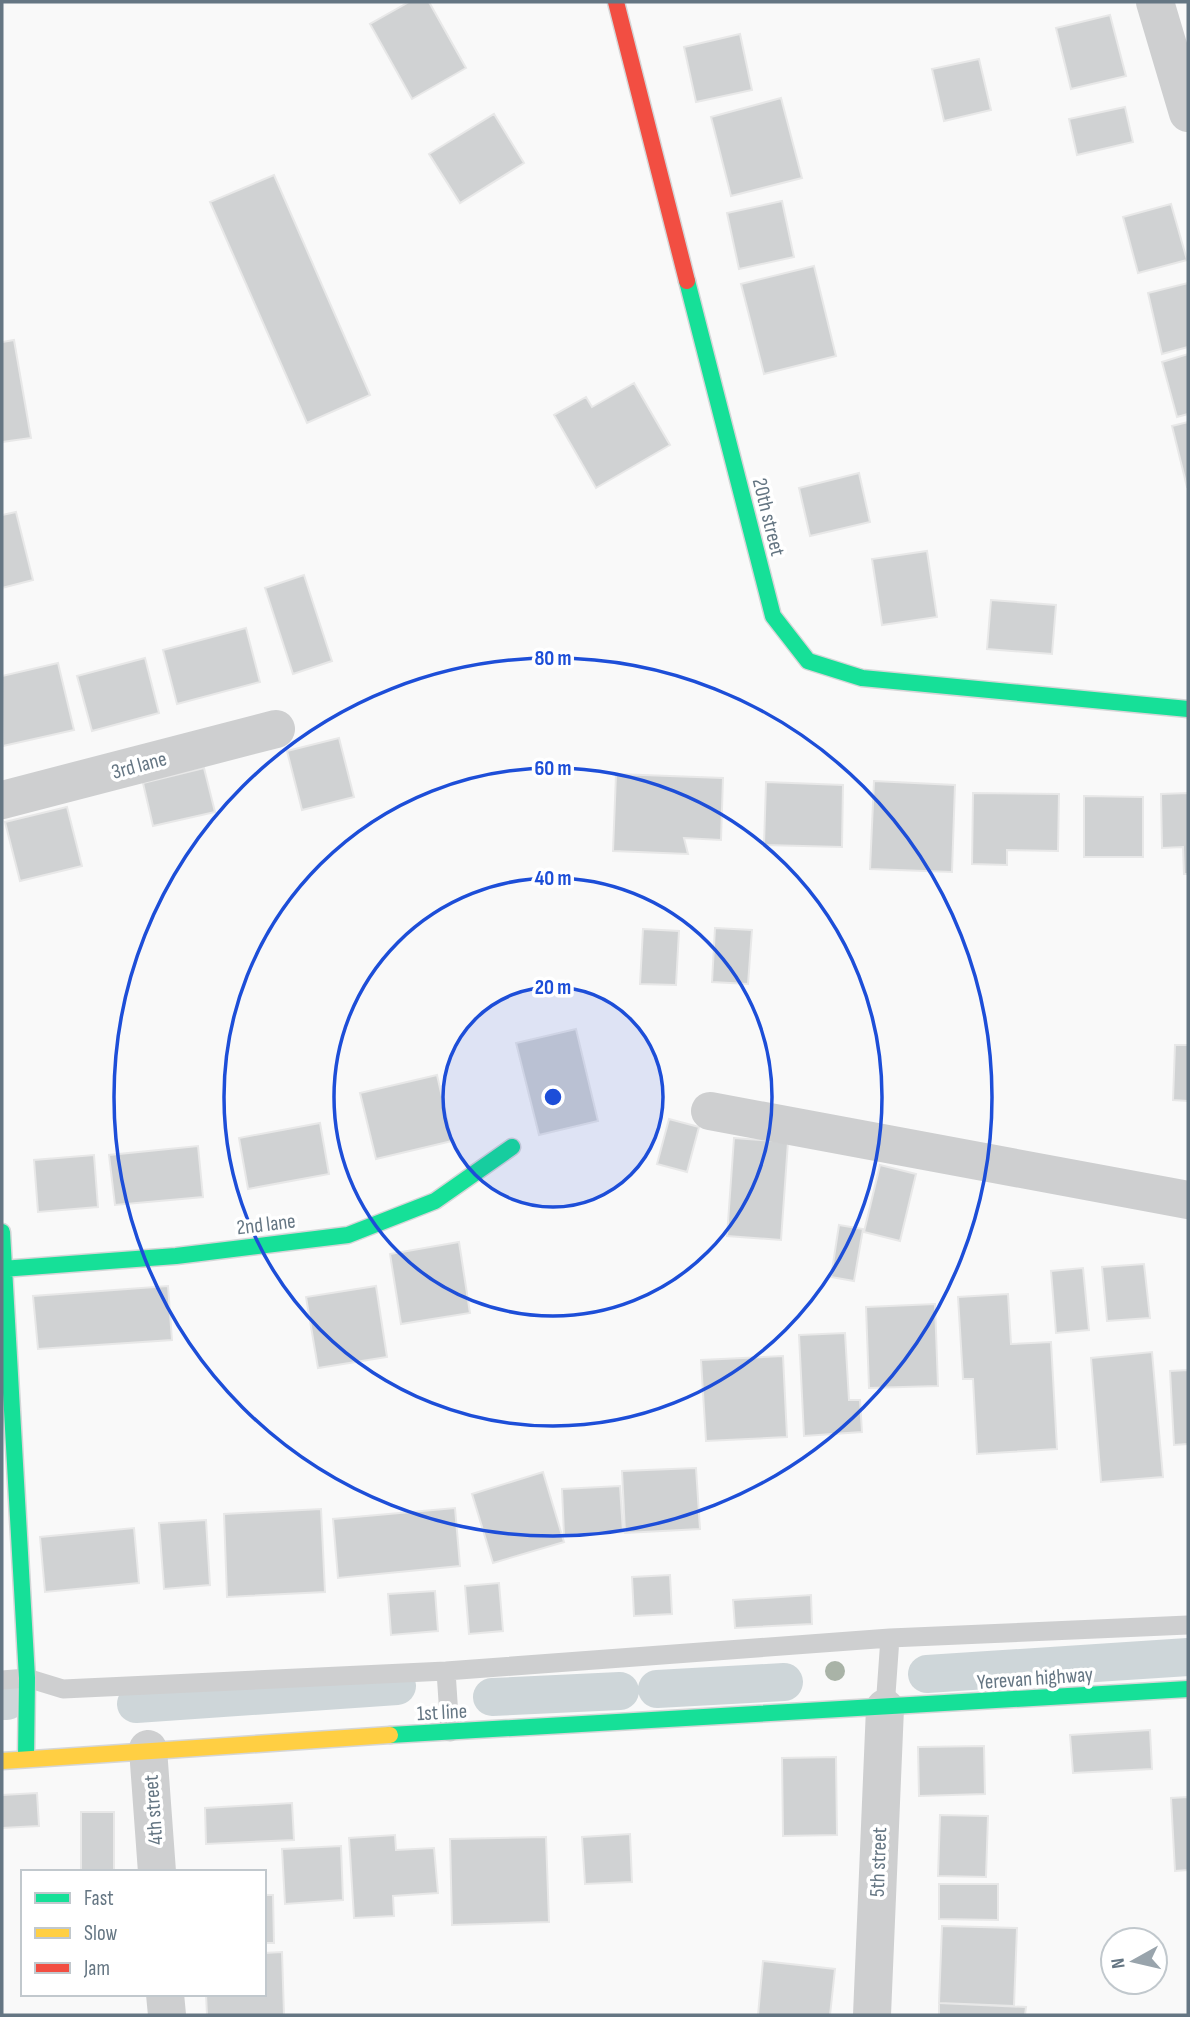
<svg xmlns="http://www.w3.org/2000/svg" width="1190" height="2017" font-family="'Sofia Sans Condensed',sans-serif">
	<rect width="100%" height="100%" fill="#f9f9f9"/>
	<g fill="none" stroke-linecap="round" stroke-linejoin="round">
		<!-- canal -->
		<path stroke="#ced6d9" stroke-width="38" d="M927,1674L1188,1657
			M657,1689L784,1682
			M492,1697L620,1691
			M2,1701H7
			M136,1704L397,1686"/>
	</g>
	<!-- building -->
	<path fill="#d0d2d3" stroke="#e8e8e8" stroke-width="2" d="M409,2H429L466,68L412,99L370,24Z
		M1110,15L1126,76L1071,89L1056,28Z
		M740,34L752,90L696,102L684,47Z
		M979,59L991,110L944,121L932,69Z
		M781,98L802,178L731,196L711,117Z
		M1125,107L1133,142L1077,155L1069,119Z
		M494,114L524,163L460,203L429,154Z
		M274,175L370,395L307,423L210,202Z
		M782,201L794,257L739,269L727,213Z
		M1171,204L1187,260L1138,273L1123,217Z
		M814,266L836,356L764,374L741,284Z
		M1188,283V347L1162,354L1148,293Z
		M14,340L31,438L2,442V342Z
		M1188,354V414L1177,417L1162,362Z
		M634,383L670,445L596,488L554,415L586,397L592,407Z
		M1188,422V487H1187L1172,426Z
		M859,473L870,522L810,536L799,488Z
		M16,512L33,580L2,588V515Z
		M927,551L937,617L882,625L872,559Z
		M304,575L332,661L293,674L265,588Z
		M991,600L1056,605L1052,654L987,649Z
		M246,628L260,682L177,704L163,650Z
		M145,658L159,713L92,731L77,676Z
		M58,663L74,730L3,746L2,676Z
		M339,738L354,797L302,810L287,751Z
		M204,768L215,812L153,826L143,783Z
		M616,774L723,778L721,840L684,838L688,854L613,851Z
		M874,781L955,785L952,872L870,869Z
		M766,782L843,785L842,847L764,845Z
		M973,793L1059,794L1058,851L1007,850V865L972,864Z
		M1188,793V874H1184L1183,847L1162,848L1161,794Z
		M1084,796L1143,797V857H1084Z
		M67,807L82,866L20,881L5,822Z
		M715,928L752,930L748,984L712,982Z
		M643,929L679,931L676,985L640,984Z
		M576,1029L598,1121L539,1135L516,1043Z
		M1175,1045H1188V1101L1173,1100Z
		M437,1075L452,1141L376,1159L360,1093Z
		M669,1119L699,1127L687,1172L657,1164Z
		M320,1123L329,1174L248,1189L239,1138Z
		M734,1138L788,1142L781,1240L727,1236Z
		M198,1146L203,1197L115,1205L109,1155Z
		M94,1155L98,1207L38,1212L34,1160Z
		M880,1165L916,1174L900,1241L864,1232Z
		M839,1225L863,1229L854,1281L831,1277Z
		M459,1242L470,1313L401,1324L390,1254Z
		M1144,1264L1150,1318L1107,1321L1102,1267Z
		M1083,1268L1089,1330L1056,1333L1051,1271Z
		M168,1286L172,1340L38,1349L33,1296Z
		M376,1286L387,1357L318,1368L306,1297Z
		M1008,1294L1011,1344L1051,1342L1057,1449L977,1454L973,1379H963L958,1297Z
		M935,1304L938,1386L869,1388L866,1307Z
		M845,1333L849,1400H860L862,1432L804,1436L799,1335Z
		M1152,1352L1163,1477L1101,1482L1091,1358Z
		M783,1356L787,1437L706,1441L701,1360Z
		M1188,1370V1444L1174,1445L1170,1371Z
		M696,1468L700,1529L625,1533L622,1471Z
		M543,1472L564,1542L493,1563L472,1494Z
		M620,1486L623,1532L564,1535L562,1489Z
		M455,1508L460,1566L338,1578L333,1519Z
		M321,1509L325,1592L227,1597L224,1514Z
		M206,1520L210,1585L164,1589L159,1523Z
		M134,1528L139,1583L45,1592L40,1537Z
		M670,1575L672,1614L634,1616L632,1577Z
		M499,1583L503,1631L469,1634L465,1586Z
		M435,1591L438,1631L391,1635L388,1594Z
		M811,1595L812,1624L735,1628L733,1600Z
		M1150,1730L1152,1769L1073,1773L1070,1735Z
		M984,1746L985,1794L919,1796L918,1747Z
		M836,1757L837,1835L783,1836L782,1758Z
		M37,1793L39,1826L2,1828V1795Z
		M1188,1797V1870L1175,1871L1171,1798Z
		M292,1803L294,1840L206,1844L205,1808Z
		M81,1812H114V1872H81Z
		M940,1815L988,1816L986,1877L938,1876Z
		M630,1834L632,1882L585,1884L582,1837Z
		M395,1835L396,1850L434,1848L438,1893L393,1896L394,1916L354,1918L349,1838Z
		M546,1837L549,1922L452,1925L450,1839Z
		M341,1846L343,1900L285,1904L282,1849Z
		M939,1884H998V1920L939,1919Z
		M264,1895H273L274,1943H264Z
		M942,1926L1017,1928L1014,2006L939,2003Z
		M282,1952L284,2015H207L206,1994H264V1953Z
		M763,1961L835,1969L830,2015H758Z
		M939,2003L1026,2007L1025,2015H939Z"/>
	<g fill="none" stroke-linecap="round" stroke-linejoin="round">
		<!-- fast casing -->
		<g stroke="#d5d6d7" stroke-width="19">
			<path id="fast" d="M687,281L773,616L808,661L862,678L1188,709
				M2,1232L27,1678L26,1758
				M2,1269L176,1256L348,1235L435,1201L512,1147
				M390,1735L1188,1689"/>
		</g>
		<!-- slow casing -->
		<g stroke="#d5d6d7" stroke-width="19">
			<path id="slow" d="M2,1761L390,1735"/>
		</g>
		<!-- jam casing -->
		<g stroke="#d5d6d7" stroke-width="19">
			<path id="jam" d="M616,2L687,281"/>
		</g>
		<!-- lane -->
		<path stroke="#cecfd0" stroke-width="19" d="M446,1671L450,1732
			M2,1680L27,1678L63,1689L446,1671L890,1638L1188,1625
			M885,1708L890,1638"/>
		<!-- street -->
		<path stroke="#cecfd0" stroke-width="38" d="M1155,2L1188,113
			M2,800L276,729
			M710,1111L1188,1200
			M148,1749L157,1872
			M165,1994L167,2015
			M872,2015L885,1708"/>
		<!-- fast -->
		<use href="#fast" stroke="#16e098" stroke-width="16"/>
		<!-- slow -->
		<use href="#slow" stroke="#ffcf43" stroke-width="16"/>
		<!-- jam -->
		<use href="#jam" stroke="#f24e42" stroke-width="16"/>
	</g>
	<!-- trees -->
	<circle fill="#a9b3a7" cx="835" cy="1671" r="10"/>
	<!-- distance rings -->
	<circle cx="553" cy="1097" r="110" fill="#1d4ed8" fill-opacity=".12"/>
	<g fill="none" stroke="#1d4ed8" stroke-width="3.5">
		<circle cx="553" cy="1097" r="110"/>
		<circle cx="553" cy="1097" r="219"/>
		<circle cx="553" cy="1097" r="329"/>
		<circle cx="553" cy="1097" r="439"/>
	</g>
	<g text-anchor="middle" stroke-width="7" stroke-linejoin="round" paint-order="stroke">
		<!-- street labels -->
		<g font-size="21" fill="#657683" stroke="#fff">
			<text transform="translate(769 517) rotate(76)" y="7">20th street</text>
			<text transform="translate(139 765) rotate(-15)" y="7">3rd lane</text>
			<text transform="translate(266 1224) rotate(-7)" y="7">2nd lane</text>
			<text transform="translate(1035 1678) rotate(-4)" y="7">Yerevan highway</text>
			<text transform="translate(442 1712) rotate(-3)" y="7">1st line</text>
			<text transform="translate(153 1810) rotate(-94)" y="7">4th street</text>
			<text transform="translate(878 1862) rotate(-88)" y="7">5th street</text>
		</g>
	</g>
	<circle cx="553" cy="1097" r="10" fill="#1d4ed8" stroke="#fff" stroke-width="3.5"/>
	<g font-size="21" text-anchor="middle" font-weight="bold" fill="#1d4ed8" stroke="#fff" stroke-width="7" stroke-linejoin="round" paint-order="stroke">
		<text x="553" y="665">80 m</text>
		<text x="553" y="775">60 m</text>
		<text x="553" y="885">40 m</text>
		<text x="553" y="994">20 m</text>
	</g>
	<!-- border -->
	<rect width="1190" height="2017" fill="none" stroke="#657683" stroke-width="7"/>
	<!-- legend -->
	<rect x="21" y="1870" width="245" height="126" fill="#ffffff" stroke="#c1c8cd" stroke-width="2"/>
	<rect x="35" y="1893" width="35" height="10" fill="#16e098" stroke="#c1c8cd" stroke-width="2"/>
	<text x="84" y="1905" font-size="21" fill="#657683">Fast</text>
	<rect x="35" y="1928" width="35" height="10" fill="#ffcf43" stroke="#c1c8cd" stroke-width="2"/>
	<text x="84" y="1940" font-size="21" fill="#657683">Slow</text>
	<rect x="35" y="1963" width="35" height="10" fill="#f24e42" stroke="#c1c8cd" stroke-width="2"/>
	<text x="84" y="1975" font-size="21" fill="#657683">Jam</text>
	<!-- north arrow -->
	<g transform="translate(1134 1961) rotate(262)"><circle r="33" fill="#ffffff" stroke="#c1c8cd" stroke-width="2"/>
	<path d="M0-5L12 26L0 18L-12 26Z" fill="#99a4ac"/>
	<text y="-10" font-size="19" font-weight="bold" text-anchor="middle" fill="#657683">N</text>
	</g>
</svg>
